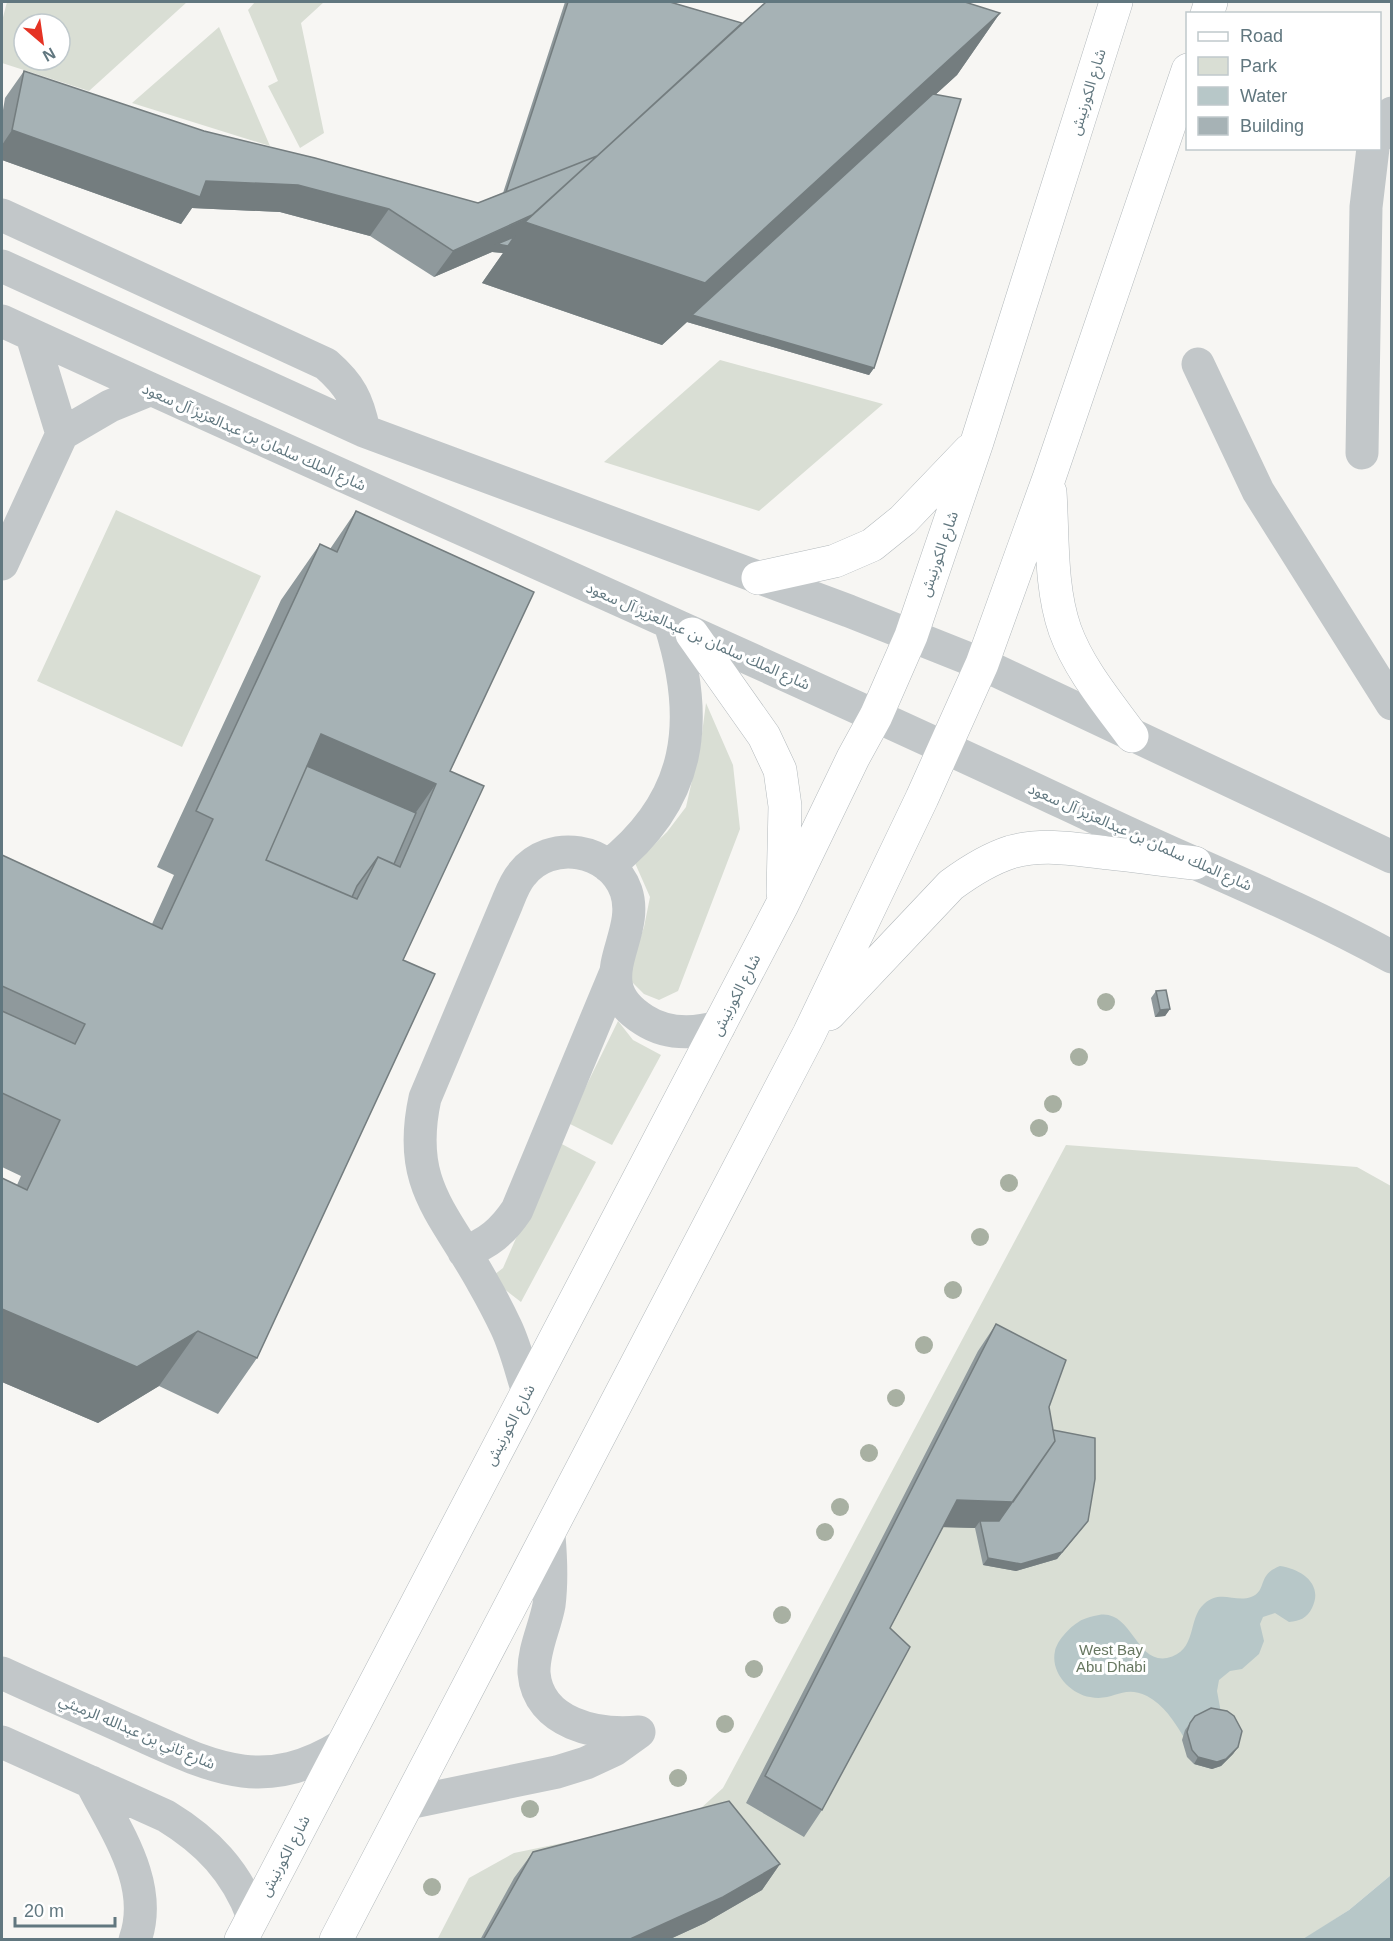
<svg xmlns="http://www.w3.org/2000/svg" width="1393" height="1941" font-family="Arial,'Noto Sans Arabic',sans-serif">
	<rect width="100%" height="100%" fill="#f7f6f3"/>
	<!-- green -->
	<path fill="#d9ded4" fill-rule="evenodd" d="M7,2H187L89,91L2,63V21ZM24,24H60V60H24Z
		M255,2H324L301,23L324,133L300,148L268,86L278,81L248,10Z
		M219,27L270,146L132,103Z
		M720,360L883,404L759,511L604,462Z
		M116,510L261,576L182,747L37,681Z
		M706,703L733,765L740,829L678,991L659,1000L644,994L632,982L630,967L644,927L650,897L635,863L667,832L686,807L701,741Z
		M618,1021L633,1040L661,1055L612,1145L568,1123Z
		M558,1142L596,1162L521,1302L490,1278L503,1268Z
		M1066,1145L1357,1167L1391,1186V1875L1349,1910L1303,1940H437L469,1878L514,1853L611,1833L700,1809L723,1788Z"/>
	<!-- water -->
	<path fill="#b7c7c8" d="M1280,1566C1301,1569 1324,1584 1312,1608C1307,1618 1300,1621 1289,1622L1275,1613L1263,1617L1260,1624L1264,1641L1259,1654L1242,1669L1230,1671L1219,1680L1217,1691L1222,1718L1183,1736C1174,1721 1164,1705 1147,1696C1122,1684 1114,1702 1090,1697C1071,1694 1050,1673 1055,1651C1057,1641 1069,1628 1077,1623C1082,1619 1089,1617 1094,1616C1132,1604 1134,1664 1167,1658C1198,1651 1187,1619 1204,1604C1220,1589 1235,1603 1251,1597C1268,1591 1256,1575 1280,1566Z
		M1391,1875V1939H1303L1349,1910Z"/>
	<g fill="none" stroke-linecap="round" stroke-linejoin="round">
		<!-- major casing -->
		<g stroke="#b3b9bc" stroke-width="34">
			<path id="major" d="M1207,14L1211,2
				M1050,492C1053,537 1050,587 1065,630C1079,669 1108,703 1132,736
				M758,578L835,561L872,545L903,520L970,450
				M692,634L764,736L780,770L785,806L783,893
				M829,1014L951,885C970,871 989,859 1011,852C1043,843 1076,849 1108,853C1137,856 1166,860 1195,863
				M241,1940L782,905L853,758L876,716L911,636L977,442L1116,2
				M336,1940L809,1034L922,798L982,664L1049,478L1188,70"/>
		</g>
		<!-- minor -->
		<path stroke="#c2c7c9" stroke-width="33" d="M1380,136L1392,113
			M2,215L326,364C350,385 358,400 364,431
			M2,266L364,431L849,611L982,664L1392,857
			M2,321C334,474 670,620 1002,774C1067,804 1132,836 1197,864C1263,893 1328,922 1392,957
			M32,336L62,434
			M1198,364L1258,491L1392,704
			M1362,453L1366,207L1373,148
			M2,564L62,434L110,406L149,390
			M608,866C692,800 701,721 670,624
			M464,1252C488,1244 503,1231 517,1210L615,974
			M528,1392C521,1371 516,1348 506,1327C499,1312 491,1297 483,1283C444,1212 406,1185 425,1098L507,903C511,893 515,882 522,874C550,838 611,848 626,891C642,938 583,982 644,1020C667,1035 693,1034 719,1027
			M549,1536C551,1559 552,1582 549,1605C545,1627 533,1650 534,1673C538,1724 598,1736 639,1732
			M2,1673C43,1692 85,1710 127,1729C207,1764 260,1797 343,1745
			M2,1742L166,1816C207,1841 236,1871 253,1917
			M91,1782C115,1830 155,1884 135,1940
			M408,1803L557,1772L586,1763L614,1750L639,1732"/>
		<!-- major -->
		<use href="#major" stroke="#fff" stroke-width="33"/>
	</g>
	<!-- trees -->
	<g fill="#a8b0a2">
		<circle cx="1106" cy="1002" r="9"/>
		<circle cx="1079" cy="1057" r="9"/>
		<circle cx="1053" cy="1104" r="9"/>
		<circle cx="1039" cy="1128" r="9"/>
		<circle cx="1009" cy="1183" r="9"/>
		<circle cx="980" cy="1237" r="9"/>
		<circle cx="953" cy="1290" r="9"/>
		<circle cx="924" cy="1345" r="9"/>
		<circle cx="896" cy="1398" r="9"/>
		<circle cx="869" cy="1453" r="9"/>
		<circle cx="840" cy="1507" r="9"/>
		<circle cx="825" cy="1532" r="9"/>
		<circle cx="782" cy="1615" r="9"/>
		<circle cx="754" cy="1669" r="9"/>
		<circle cx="725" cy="1724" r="9"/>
		<circle cx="678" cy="1778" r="9"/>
		<circle cx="530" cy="1809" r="9"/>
		<circle cx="432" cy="1887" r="9"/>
	</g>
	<!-- wall -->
	<path fill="#8f999c" d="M565,2H670L742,23L1000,13L957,75L936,94L874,368L869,375L687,322L662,345L482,283L503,253L492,252L434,277L370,236L280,212L192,208L181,224L2,160V116L5,98L24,71L204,131L478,203L503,193Z
		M356,511L450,771L403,960L257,1358L218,1414L159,1386L98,1423L2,1382V1178L17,1185L21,1176L2,1167V855L152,924L174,875L157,867L281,600L320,544L330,549Z
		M1156,991L1170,1009L1165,1016L1155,1017L1151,998Z
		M996,1324L1049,1407L1053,1430L1088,1521L1057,1559L1016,1571L983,1565L975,1528L943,1527L890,1628L822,1810L804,1837L746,1803L978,1351Z
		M1195,1716L1238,1747L1233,1754L1221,1766L1212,1769L1194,1764L1187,1757L1182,1740L1185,1730Z
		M533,1852L780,1864L762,1890L705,1923L668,1940H480L514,1878Z"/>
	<!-- shaded-wall -->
	<path fill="#747d7f" d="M1000,13L957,75L694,315L874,368L869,375L687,322L662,345L482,283L503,253L492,252L434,277L453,251L558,204Z
		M12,130L206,181L298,185L389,209L370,236L280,212L192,208L181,224L2,160V145Z
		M321,734L436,784L397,839L287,792Z
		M1170,1009L1165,1016L1155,1017L1160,1010Z
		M2,1309L198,1331L159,1386L98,1423L2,1382Z
		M957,1500L1013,1502L994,1528L980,1521L975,1528L938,1527Z
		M1088,1521L1057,1559L1016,1571L983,1565L988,1558Z
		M1238,1747L1233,1754L1221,1766L1212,1769L1194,1764L1198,1757Z
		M780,1864L762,1890L705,1923L668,1940H628Z"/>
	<!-- building -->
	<path fill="#a6b2b5" stroke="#747d7f" stroke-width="1.5" fill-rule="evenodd" d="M568,2H670L742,23L597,156L506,192Z
		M766,2H965L1000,13L705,283L525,222Z
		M24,71L204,131L315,158L478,203L597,156L532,215L453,251L389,209L298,185L206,181L200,197L12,130Z
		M933,94L961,99L874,368L692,315Z
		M514,237L508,246L497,244Z
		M356,511L534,592L450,771L484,786L403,960L435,974L257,1358L198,1331L137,1367L2,1309V1178L27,1190L60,1120L2,1093V1011L75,1044L85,1024L2,986V855L162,929L213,819L196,811L320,544L337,552ZM321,734L436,784L400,867L378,857L357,899L266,860Z
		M307,766L416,813L394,864L378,857L357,886L352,897L266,860Z
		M1166,990L1170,1009L1160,1010L1156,991Z
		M996,1324L1066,1360L1049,1407L1055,1441L1013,1502L957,1500L890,1628L910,1647L822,1810L765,1776Z
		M1053,1430L1095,1438V1479L1088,1521L1062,1552L1021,1564L988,1558L980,1521H999L1055,1441Z
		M1211,1708L1227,1711L1234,1716L1242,1731L1238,1747L1226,1759L1217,1762L1198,1757L1192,1750L1187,1732L1190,1723L1195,1716Z
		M729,1801L780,1864L723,1897L628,1940H483L533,1852Z"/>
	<g text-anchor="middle" stroke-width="6" stroke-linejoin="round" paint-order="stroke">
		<!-- street labels -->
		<g font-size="15" fill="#61777f" stroke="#fff">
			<text transform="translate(1088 92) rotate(-73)" y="5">شارع الكورنيش</text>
			<text transform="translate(254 437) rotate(24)" y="5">شارع الملك سلمان بن عبدالعزيز آل سعود</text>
			<text transform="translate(939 554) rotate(-71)" y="5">شارع الكورنيش</text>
			<text transform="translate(698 636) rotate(24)" y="5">شارع الملك سلمان بن عبدالعزيز آل سعود</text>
			<text transform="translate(1140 837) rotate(24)" y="5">شارع الملك سلمان بن عبدالعزيز آل سعود</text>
			<text transform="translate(736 995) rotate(-63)" y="5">شارع الكورنيش</text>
			<text transform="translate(510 1425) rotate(-62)" y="5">شارع الكورنيش</text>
			<text transform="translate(137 1732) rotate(23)" y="5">شارع ثاني بن عبدالله الرميثي</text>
			<text transform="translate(285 1856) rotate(-62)" y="5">شارع الكورنيش</text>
		</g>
		<!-- park labels -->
		<g font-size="15" fill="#677760" stroke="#fff">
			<text x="1111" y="1655">West Bay<tspan x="1111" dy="17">Abu Dhabi</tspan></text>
		</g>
	</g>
	<!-- border -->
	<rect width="1393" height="1941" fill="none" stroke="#61777f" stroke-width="6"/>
	<!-- legend -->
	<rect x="1186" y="12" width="195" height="138" fill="#ffffff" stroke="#c0c9cc" stroke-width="1.5"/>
	<rect x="1198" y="32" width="30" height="9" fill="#ffffff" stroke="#c0c9cc" stroke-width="1.5"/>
	<text x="1240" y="42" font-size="18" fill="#61777f">Road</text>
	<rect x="1198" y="57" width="30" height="18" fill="#d9ded4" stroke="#c0c9cc" stroke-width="1.5"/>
	<text x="1240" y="72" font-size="18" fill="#61777f">Park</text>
	<rect x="1198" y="87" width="30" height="18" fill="#b7c7c8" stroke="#c0c9cc" stroke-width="1.5"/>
	<text x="1240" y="102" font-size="18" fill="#61777f">Water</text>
	<rect x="1198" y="117" width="30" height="18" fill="#a6b2b5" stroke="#c0c9cc" stroke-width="1.5"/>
	<text x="1240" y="132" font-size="18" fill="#61777f">Building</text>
	<!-- north arrow -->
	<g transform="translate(42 42) rotate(151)"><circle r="28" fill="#ffffff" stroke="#c0c9cc" stroke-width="1.5"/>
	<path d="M0-4.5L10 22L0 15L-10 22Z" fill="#e53324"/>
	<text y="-9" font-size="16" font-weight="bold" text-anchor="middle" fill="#61777f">N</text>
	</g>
	<!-- scale -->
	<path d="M15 1917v9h100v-9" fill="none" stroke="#61777f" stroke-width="3"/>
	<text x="24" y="1917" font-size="18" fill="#61777f" stroke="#ffffff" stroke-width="4.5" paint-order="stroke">20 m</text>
</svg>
